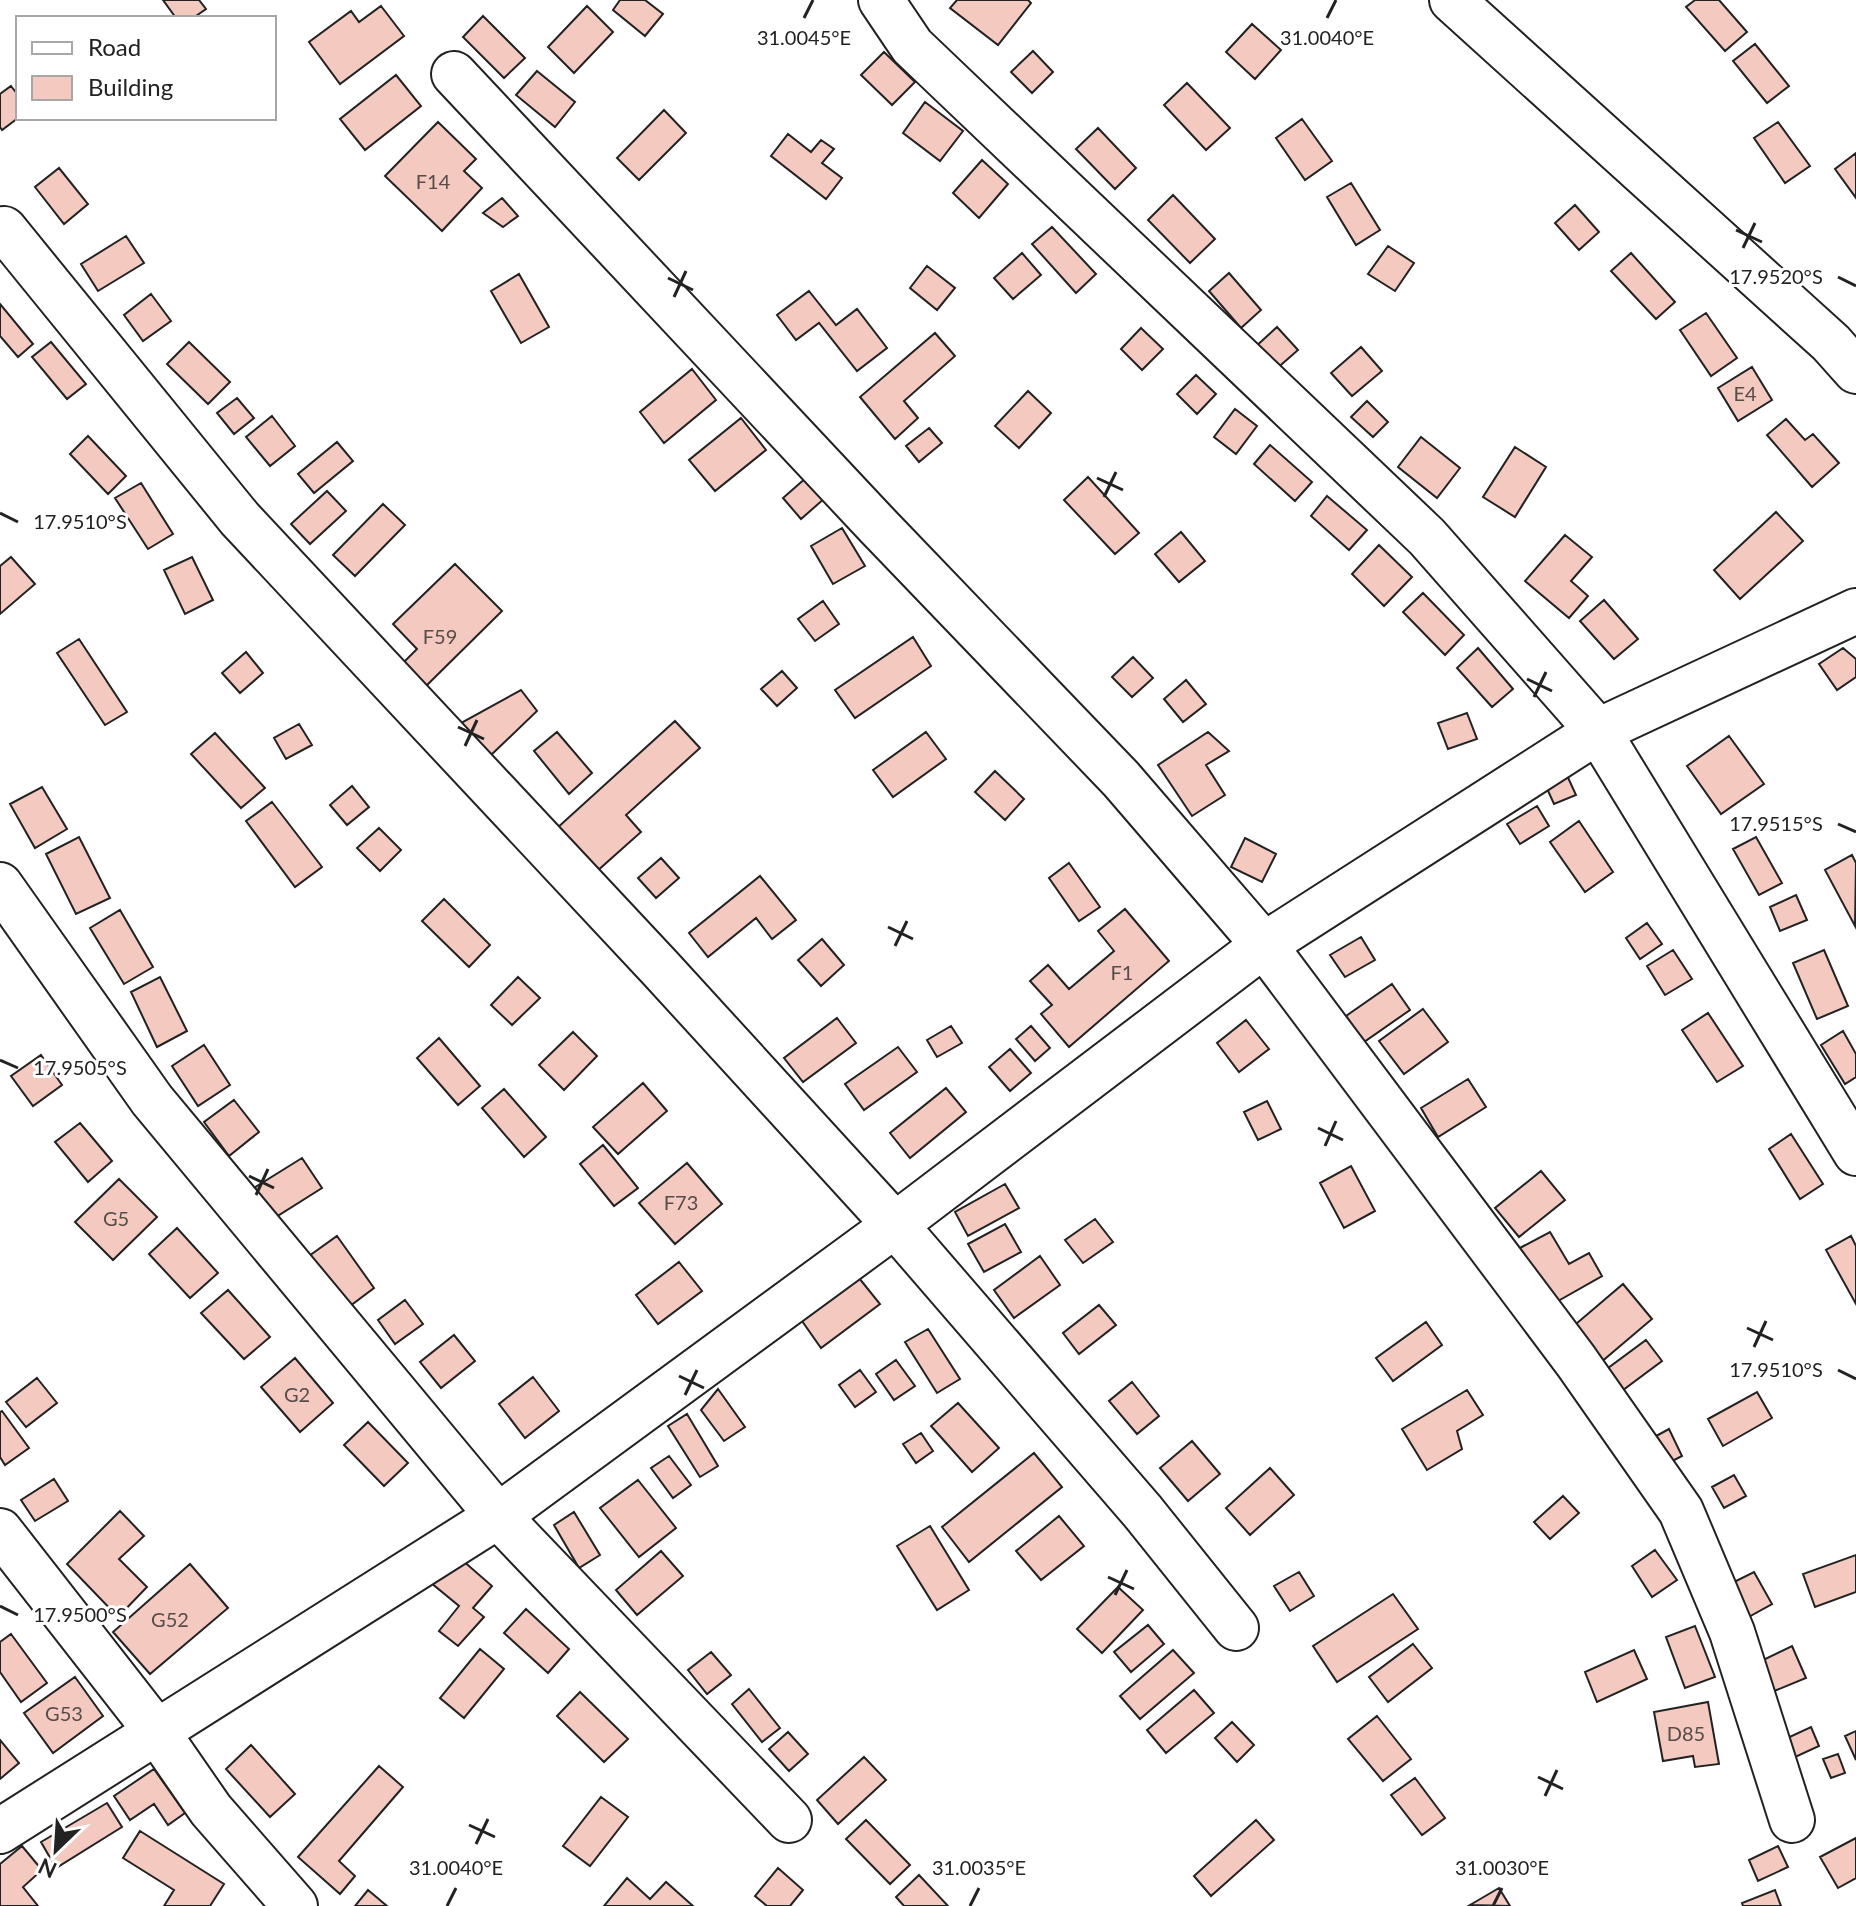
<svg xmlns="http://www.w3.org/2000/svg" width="1856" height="1906" font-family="Lato,sans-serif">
	<rect width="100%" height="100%" fill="#fff"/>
	<!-- building -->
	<path fill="#f3c9c0" stroke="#222" stroke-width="2" d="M163,0H199L206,9L193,18H176Z
		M620,0H645L663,14L645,36L613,10Z
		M957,0H1028L1031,3L998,45L950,8Z
		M1695,0H1719L1747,32L1725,51L1686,7Z
		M381,6L404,36L340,84L309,42L351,11L359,22Z
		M587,6L613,32L574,73L548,47Z
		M483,16L525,58L504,78L463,37Z
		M1252,24L1281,50L1255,79L1226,52Z
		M1755,44L1789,86L1767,103L1733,61Z
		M1033,51L1053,72L1032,93L1011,72Z
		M884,52L915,82L892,105L861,75Z
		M537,71L575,102L555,127L516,95Z
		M396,75L421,106L365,150L340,119Z
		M1187,83L1230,128L1206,150L1164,105Z
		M11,86L18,95V118L2,130L0,127V94Z
		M925,102L963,131L940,161L903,133Z
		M664,110L686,133L639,180L617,158Z
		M1302,119L1332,161L1305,180L1276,138Z
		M438,122L476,159L464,171L482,188L442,231L385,176Z
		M1778,122L1810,166L1785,183L1754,138Z
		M1098,128L1136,168L1115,189L1076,149Z
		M788,134L811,152L821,140L834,149L822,163L842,178L826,199L771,156Z
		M1856,153V198L1835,169Z
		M982,160L1008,184L979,218L953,193Z
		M59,168L88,204L64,224L35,187Z
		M1351,183L1380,230L1356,245L1327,197Z
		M1173,195L1215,239L1190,263L1148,220Z
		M502,198L518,216L503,227L483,213Z
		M1575,205L1599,232L1579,250L1555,223Z
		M1052,227L1096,274L1076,293L1032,244Z
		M126,236L144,263L98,291L81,264Z
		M1388,246L1414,263L1395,291L1368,274Z
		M1022,253L1041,275L1013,299L994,278Z
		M1631,253L1675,302L1656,319L1611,271Z
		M927,266L955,288L937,310L910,288Z
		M1229,273L1261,310L1241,328L1209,291Z
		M519,274L549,327L521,343L491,291Z
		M809,291L836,325L857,309L887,348L857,371L819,323L796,340L777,315Z
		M151,294L171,321L143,341L124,315Z
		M0,304L33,344L18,357L0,336Z
		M1706,313L1737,358L1711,376L1680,330Z
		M1277,327L1298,350L1274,371L1254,348Z
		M1141,328L1163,349L1142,370L1121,349Z
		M935,333L955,356L904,401L918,418L895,439L860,397Z
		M51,342L86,384L67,399L32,357Z
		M189,342L230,382L208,404L167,364Z
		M1361,347L1382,371L1352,396L1331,373Z
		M1752,367L1772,400L1738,421L1718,388Z
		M692,369L716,400L664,443L640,412Z
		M1196,375L1216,394L1197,414L1177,394Z
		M1028,391L1051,413L1019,448L995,426Z
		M237,398L254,418L234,434L217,413Z
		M1367,401L1388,422L1373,437L1351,417Z
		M1235,409L1257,426L1236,454L1214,437Z
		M272,416L295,446L270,466L246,437Z
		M741,418L766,450L715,491L689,460Z
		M1786,419L1805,440L1813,434L1839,463L1812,487L1767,435Z
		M929,428L942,443L919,462L906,446Z
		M88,436L126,476L108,494L70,454Z
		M1421,437L1460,468L1437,498L1398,467Z
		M337,442L353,461L314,493L298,474Z
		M1270,445L1312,482L1295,501L1254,464Z
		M1515,447L1546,467L1515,517L1483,497Z
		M807,477L825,498L801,519L783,498Z
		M1088,477L1139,533L1115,554L1064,500Z
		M141,483L173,534L148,549L115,498Z
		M327,491L346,511L310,544L291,524Z
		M1327,496L1367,530L1349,550L1311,516Z
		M383,504L405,525L355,576L333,555Z
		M1776,512L1803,541L1740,599L1714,570Z
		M842,528L865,566L833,584L811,546Z
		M1181,532L1205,561L1179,582L1155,554Z
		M1565,535L1592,557L1571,581L1588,596L1569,618L1525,581Z
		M1379,545L1412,577L1384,606L1352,574Z
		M11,557L35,584L0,614V566Z
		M192,557L213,600L185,614L164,570Z
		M455,564L502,611L423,689L400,666L417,649L393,624Z
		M1423,593L1464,635L1445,655L1403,612Z
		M1604,600L1638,639L1614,659L1580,621Z
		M823,601L839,624L815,641L798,619Z
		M913,637L931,666L855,718L835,690Z
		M79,639L127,712L105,725L57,653Z
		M1478,648L1513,689L1492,707L1457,668Z
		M1843,648L1856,659V677L1837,690L1819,664Z
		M246,652L263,673L240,693L222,673Z
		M1133,657L1153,678L1132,697L1112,677Z
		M782,671L797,688L777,706L761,689Z
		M1186,680L1206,704L1183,722L1164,699Z
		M521,690L537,711L490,756L461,723Z
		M1467,713L1477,739L1448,749L1438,723Z
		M675,721L700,748L626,815L641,832L596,872L556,829Z
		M299,724L312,745L286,759L274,738Z
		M557,732L592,773L569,794L534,751Z
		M926,732L946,759L893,797L873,770Z
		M1208,732L1229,751L1206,765L1225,795L1192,816L1158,765Z
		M215,733L265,788L241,808L191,754Z
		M1729,736L1764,784L1721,814L1687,766Z
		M995,771L1024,799L1005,820L975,792Z
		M1565,771L1576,795L1554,804L1544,782Z
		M352,786L369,807L347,825L330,805Z
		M42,787L67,829L35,848L10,804Z
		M272,802L322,867L295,887L246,821Z
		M1537,806L1549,826L1520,844L1507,824Z
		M1579,821L1613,872L1585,892L1550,842Z
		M379,828L401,850L380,871L357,848Z
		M79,837L110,898L76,914L46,854Z
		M1756,837L1782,883L1759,895L1733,849Z
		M1245,838L1276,854L1262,882L1231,867Z
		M1852,855L1856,863L1855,926L1825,870Z
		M661,858L679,878L656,898L638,878Z
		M1069,863L1100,907L1079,921L1049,878Z
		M760,876L796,920L772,939L756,918L708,957L689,933Z
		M1796,895L1807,920L1780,931L1770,907Z
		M444,899L490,945L469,967L422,921Z
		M1125,909L1169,961L1069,1047L1041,1014L1052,1005L1030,981L1048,965L1069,989L1114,951L1098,931Z
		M120,910L153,967L124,984L90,928Z
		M1647,923L1662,944L1640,959L1626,938Z
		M1361,937L1375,960L1345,977L1330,955Z
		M822,939L844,965L821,986L798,960Z
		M1673,950L1692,979L1665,995L1647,966Z
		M1824,950L1848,1006L1817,1019L1793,963Z
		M160,977L187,1031L157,1047L131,992Z
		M518,977L540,998L512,1025L491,1005Z
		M1392,984L1410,1010L1364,1042L1346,1016Z
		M1423,1009L1448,1042L1404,1074L1379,1041Z
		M1708,1013L1743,1066L1717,1082L1682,1030Z
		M837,1018L856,1043L803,1082L784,1058Z
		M1246,1020L1269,1049L1239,1072L1217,1043Z
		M951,1026L962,1043L937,1057L927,1040Z
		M1031,1026L1050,1048L1035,1061L1016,1039Z
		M1843,1031L1856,1054V1077L1845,1084L1821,1045Z
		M573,1032L597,1056L564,1090L539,1065Z
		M439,1038L480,1086L458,1105L417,1058Z
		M204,1045L230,1085L198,1106L172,1066Z
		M898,1047L917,1072L864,1110L845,1084Z
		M1010,1049L1031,1073L1010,1091L989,1067Z
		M41,1055L62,1085L33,1106L11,1076Z
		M1468,1079L1486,1107L1438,1137L1421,1108Z
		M643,1083L667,1111L618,1154L593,1127Z
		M946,1088L966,1112L910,1158L890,1133Z
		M504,1089L546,1137L524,1157L482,1108Z
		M234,1100L259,1132L229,1156L204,1122Z
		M1267,1101L1281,1129L1258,1140L1244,1112Z
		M80,1123L112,1161L88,1182L55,1142Z
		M1791,1134L1823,1184L1800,1199L1769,1149Z
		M603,1145L638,1188L614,1206L580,1164Z
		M302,1158L322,1188L268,1222L249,1191Z
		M687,1163L722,1204L675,1244L639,1203Z
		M1351,1166L1375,1211L1344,1228L1320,1183Z
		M1541,1171L1565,1200L1519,1237L1495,1208Z
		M119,1179L157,1217L113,1260L75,1222Z
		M1005,1184L1019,1208L968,1236L955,1212Z
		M1095,1219L1113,1242L1083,1263L1065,1240Z
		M1005,1224L1021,1252L984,1272L968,1244Z
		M177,1228L218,1273L190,1298L149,1254Z
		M1550,1232L1569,1264L1589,1253L1602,1276L1551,1305L1518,1249Z
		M337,1236L374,1288L346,1309L309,1256Z
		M1851,1236L1856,1246V1304L1826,1250Z
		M1040,1256L1060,1285L1014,1318L994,1290Z
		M679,1262L702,1291L658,1324L636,1295Z
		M859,1278L880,1304L821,1348L802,1321Z
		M1623,1284L1652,1319L1600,1363L1570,1329Z
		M228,1290L270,1337L244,1359L201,1313Z
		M405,1300L423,1324L395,1344L378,1320Z
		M1099,1305L1116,1325L1079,1354L1063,1333Z
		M1426,1322L1442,1345L1393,1381L1376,1358Z
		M928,1329L960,1379L937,1393L905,1342Z
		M454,1335L475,1361L441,1388L420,1362Z
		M1646,1340L1662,1361L1615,1396L1600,1374Z
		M295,1358L333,1403L300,1432L261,1387Z
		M896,1360L915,1386L894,1400L876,1374Z
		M860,1370L876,1392L855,1407L839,1385Z
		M533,1377L559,1411L525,1438L499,1404Z
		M37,1378L57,1403L26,1427L6,1402Z
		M1132,1382L1159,1416L1137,1434L1109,1401Z
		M718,1389L745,1427L724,1441L701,1410Z
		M1467,1390L1483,1415L1457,1431L1462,1449L1427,1470L1402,1429Z
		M1757,1392L1772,1418L1723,1446L1708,1419Z
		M958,1403L999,1448L972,1472L931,1426Z
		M2,1411L29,1448L5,1465L0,1457V1412Z
		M687,1414L718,1466L700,1477L668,1426Z
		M368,1422L408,1463L384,1486L344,1445Z
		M1669,1429L1682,1456L1661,1467L1647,1441Z
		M921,1433L933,1451L916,1463L903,1444Z
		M1192,1441L1220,1474L1188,1501L1160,1468Z
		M1034,1453L1062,1487L969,1562L942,1527Z
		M669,1456L691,1485L673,1498L651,1468Z
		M1270,1468L1294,1495L1250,1535L1226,1508Z
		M1734,1475L1746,1496L1724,1508L1712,1487Z
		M54,1479L68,1501L35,1521L21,1500Z
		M638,1480L676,1528L639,1557L600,1508Z
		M1563,1496L1579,1513L1550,1539L1534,1522Z
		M120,1511L144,1536L119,1559L147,1587L118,1617L67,1564Z
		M574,1512L600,1555L579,1568L554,1525Z
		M1059,1516L1084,1546L1041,1580L1016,1551Z
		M930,1526L969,1590L937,1610L897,1546Z
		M1655,1550L1677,1580L1652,1597L1632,1566Z
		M661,1551L683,1576L637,1615L616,1590Z
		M454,1553L492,1586L473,1608L484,1617L458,1646L439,1631L459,1606L430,1582Z
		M1856,1555V1592L1815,1607L1803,1574Z
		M190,1564L228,1608L150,1674L113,1632Z
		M1299,1572L1314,1596L1290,1611L1274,1586Z
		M1754,1572L1772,1604L1745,1619L1726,1586Z
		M1118,1587L1143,1610L1102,1653L1077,1629Z
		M1393,1594L1418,1629L1337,1682L1313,1646Z
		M526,1609L569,1649L548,1673L504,1633Z
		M1148,1625L1164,1644L1131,1672L1114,1652Z
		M1695,1626L1715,1677L1685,1688L1666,1637Z
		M11,1634L47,1683L21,1702L0,1672V1642Z
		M1413,1644L1432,1668L1388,1702L1369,1677Z
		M1792,1646L1806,1678L1772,1692L1759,1662Z
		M480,1649L504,1669L464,1718L440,1698Z
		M1173,1650L1194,1673L1140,1719L1120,1696Z
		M1634,1650L1647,1679L1597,1702L1585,1672Z
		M711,1652L731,1675L707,1694L688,1670Z
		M75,1677L103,1716L53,1753L24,1713Z
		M749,1689L780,1728L762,1742L732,1704Z
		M1194,1690L1214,1713L1166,1753L1147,1730Z
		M580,1692L628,1739L604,1762L557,1716Z
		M1708,1702L1719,1764L1695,1767L1693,1756L1663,1761L1654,1712Z
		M1377,1716L1411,1759L1383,1781L1348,1739Z
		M1232,1722L1254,1745L1237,1762L1215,1738Z
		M1811,1727L1819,1746L1791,1759L1783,1740Z
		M1856,1731V1760L1845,1736Z
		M788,1732L808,1754L789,1771L769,1749Z
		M0,1740L19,1763L0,1779Z
		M251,1745L295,1794L270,1817L226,1769Z
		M1838,1754L1845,1773L1831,1778L1823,1759Z
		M864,1757L886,1780L838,1824L817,1800Z
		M379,1766L403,1787L339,1861L355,1876L340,1894L298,1857Z
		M154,1769L185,1813L168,1825L154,1804L130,1820L114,1796Z
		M1415,1778L1445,1818L1422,1835L1391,1795Z
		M601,1797L628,1817L590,1866L563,1846Z
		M107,1803L122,1827L56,1868L41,1842Z
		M866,1820L910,1865L890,1884L846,1839Z
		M1256,1820L1274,1840L1211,1896L1194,1876Z
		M140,1831L224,1884L210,1906H164L174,1890L123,1858Z
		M1856,1838V1878L1838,1888L1820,1857Z
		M22,1846L42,1870L23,1887L38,1906H0V1864Z
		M1778,1846L1788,1867L1758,1881L1749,1860Z
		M778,1868L803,1890L790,1906H767L755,1896Z
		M919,1875L948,1906H904L896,1897Z
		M627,1878L650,1899L666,1882L693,1906H604Z
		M1499,1888L1510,1906L1470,1905Z
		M368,1890L387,1906H355Z
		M1775,1890L1781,1906H1743L1742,1903Z"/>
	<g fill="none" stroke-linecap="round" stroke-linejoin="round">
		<!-- minor casing -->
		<g stroke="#222" stroke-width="48">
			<path id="minor" d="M881,0L912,46L1427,537L1598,731L1856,1153
				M1452,0L1831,343L1856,371
				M454,74L877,525L1121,779L1264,945L1576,1361L1681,1511L1732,1632L1792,1820
				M4,229L240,519L661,969L895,1225L1143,1512L1236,1628
				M0,885L152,1100L498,1516L789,1820
				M0,1531L157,1732L211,1810L295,1906
				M0,1831L498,1516L895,1225L1264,945L1598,731L1856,611"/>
		</g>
		<!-- minor -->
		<use href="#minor" stroke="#fff" stroke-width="44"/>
	</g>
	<!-- ticks -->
	<path fill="none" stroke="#222" stroke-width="3" d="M804,18L813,0M1327,18L1336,0M1736,230L1762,242M1743,248L1755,223M1838,277L1856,286M668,278L693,290M674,297L686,271M1097,478L1123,490M1104,497L1116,472M0,513L18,522M1527,679L1552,691M1534,697L1546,672M458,727L484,739M465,746L477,720M1838,824L1856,832M888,927L913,939M895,946L907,921M0,1060L18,1068M1318,1128L1343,1140M1325,1146L1336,1121M249,1176L274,1188M256,1195L268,1169M1747,1328L1773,1340M1754,1347L1766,1321M1838,1370L1856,1379M679,1376L704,1388M685,1395L697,1370M1108,1577L1134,1589M1115,1595L1127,1570M0,1606L18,1615M1538,1777L1563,1789M1545,1796L1557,1770M469,1825L495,1837M476,1844L488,1819M447,1906L456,1888M970,1906L979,1888M1493,1906L1502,1888"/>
	<g text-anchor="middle" stroke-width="6" stroke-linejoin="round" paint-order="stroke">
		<!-- number labels -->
		<g font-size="20" fill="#564c4a">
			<text x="433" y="189">F14</text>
			<text x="1745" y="401">E4</text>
			<text x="440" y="644">F59</text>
			<text x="1122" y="980">F1</text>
			<text x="681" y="1210">F73</text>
			<text x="116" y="1226">G5</text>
			<text x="297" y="1402">G2</text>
			<text x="170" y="1627">G52</text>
			<text x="64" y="1721">G53</text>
			<text x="1686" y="1741">D85</text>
		</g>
	</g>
	<g font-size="20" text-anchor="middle" fill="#222" stroke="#fff" stroke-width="6" stroke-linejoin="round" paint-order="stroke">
		<text x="1327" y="45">31.0040°E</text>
		<text x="804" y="45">31.0045°E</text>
		<text x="1776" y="284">17.9520°S</text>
		<text x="80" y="529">17.9510°S</text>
		<text x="1776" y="831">17.9515°S</text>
		<text x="80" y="1075">17.9505°S</text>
		<text x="1776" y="1377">17.9510°S</text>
		<text x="80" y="1622">17.9500°S</text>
		<text x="456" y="1875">31.0040°E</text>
		<text x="1502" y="1875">31.0030°E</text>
		<text x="979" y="1875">31.0035°E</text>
	</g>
	<!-- legend -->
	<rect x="16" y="16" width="260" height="104" fill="#ffffff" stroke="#a7a7a7" stroke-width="2"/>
	<rect x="32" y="42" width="40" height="12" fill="#ffffff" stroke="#a7a7a7" stroke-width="2"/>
	<text x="88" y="56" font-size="24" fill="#222222">Road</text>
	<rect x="32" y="76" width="40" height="24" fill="#f3c9c0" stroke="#a7a7a7" stroke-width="2"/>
	<text x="88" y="96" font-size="24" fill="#222222">Building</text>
	<!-- north arrow -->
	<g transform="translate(56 1850) rotate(205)" stroke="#ffffff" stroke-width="6" paint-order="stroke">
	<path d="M0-6L14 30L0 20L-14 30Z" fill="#222222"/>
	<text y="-12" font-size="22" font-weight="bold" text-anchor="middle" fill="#222222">N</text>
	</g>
</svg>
